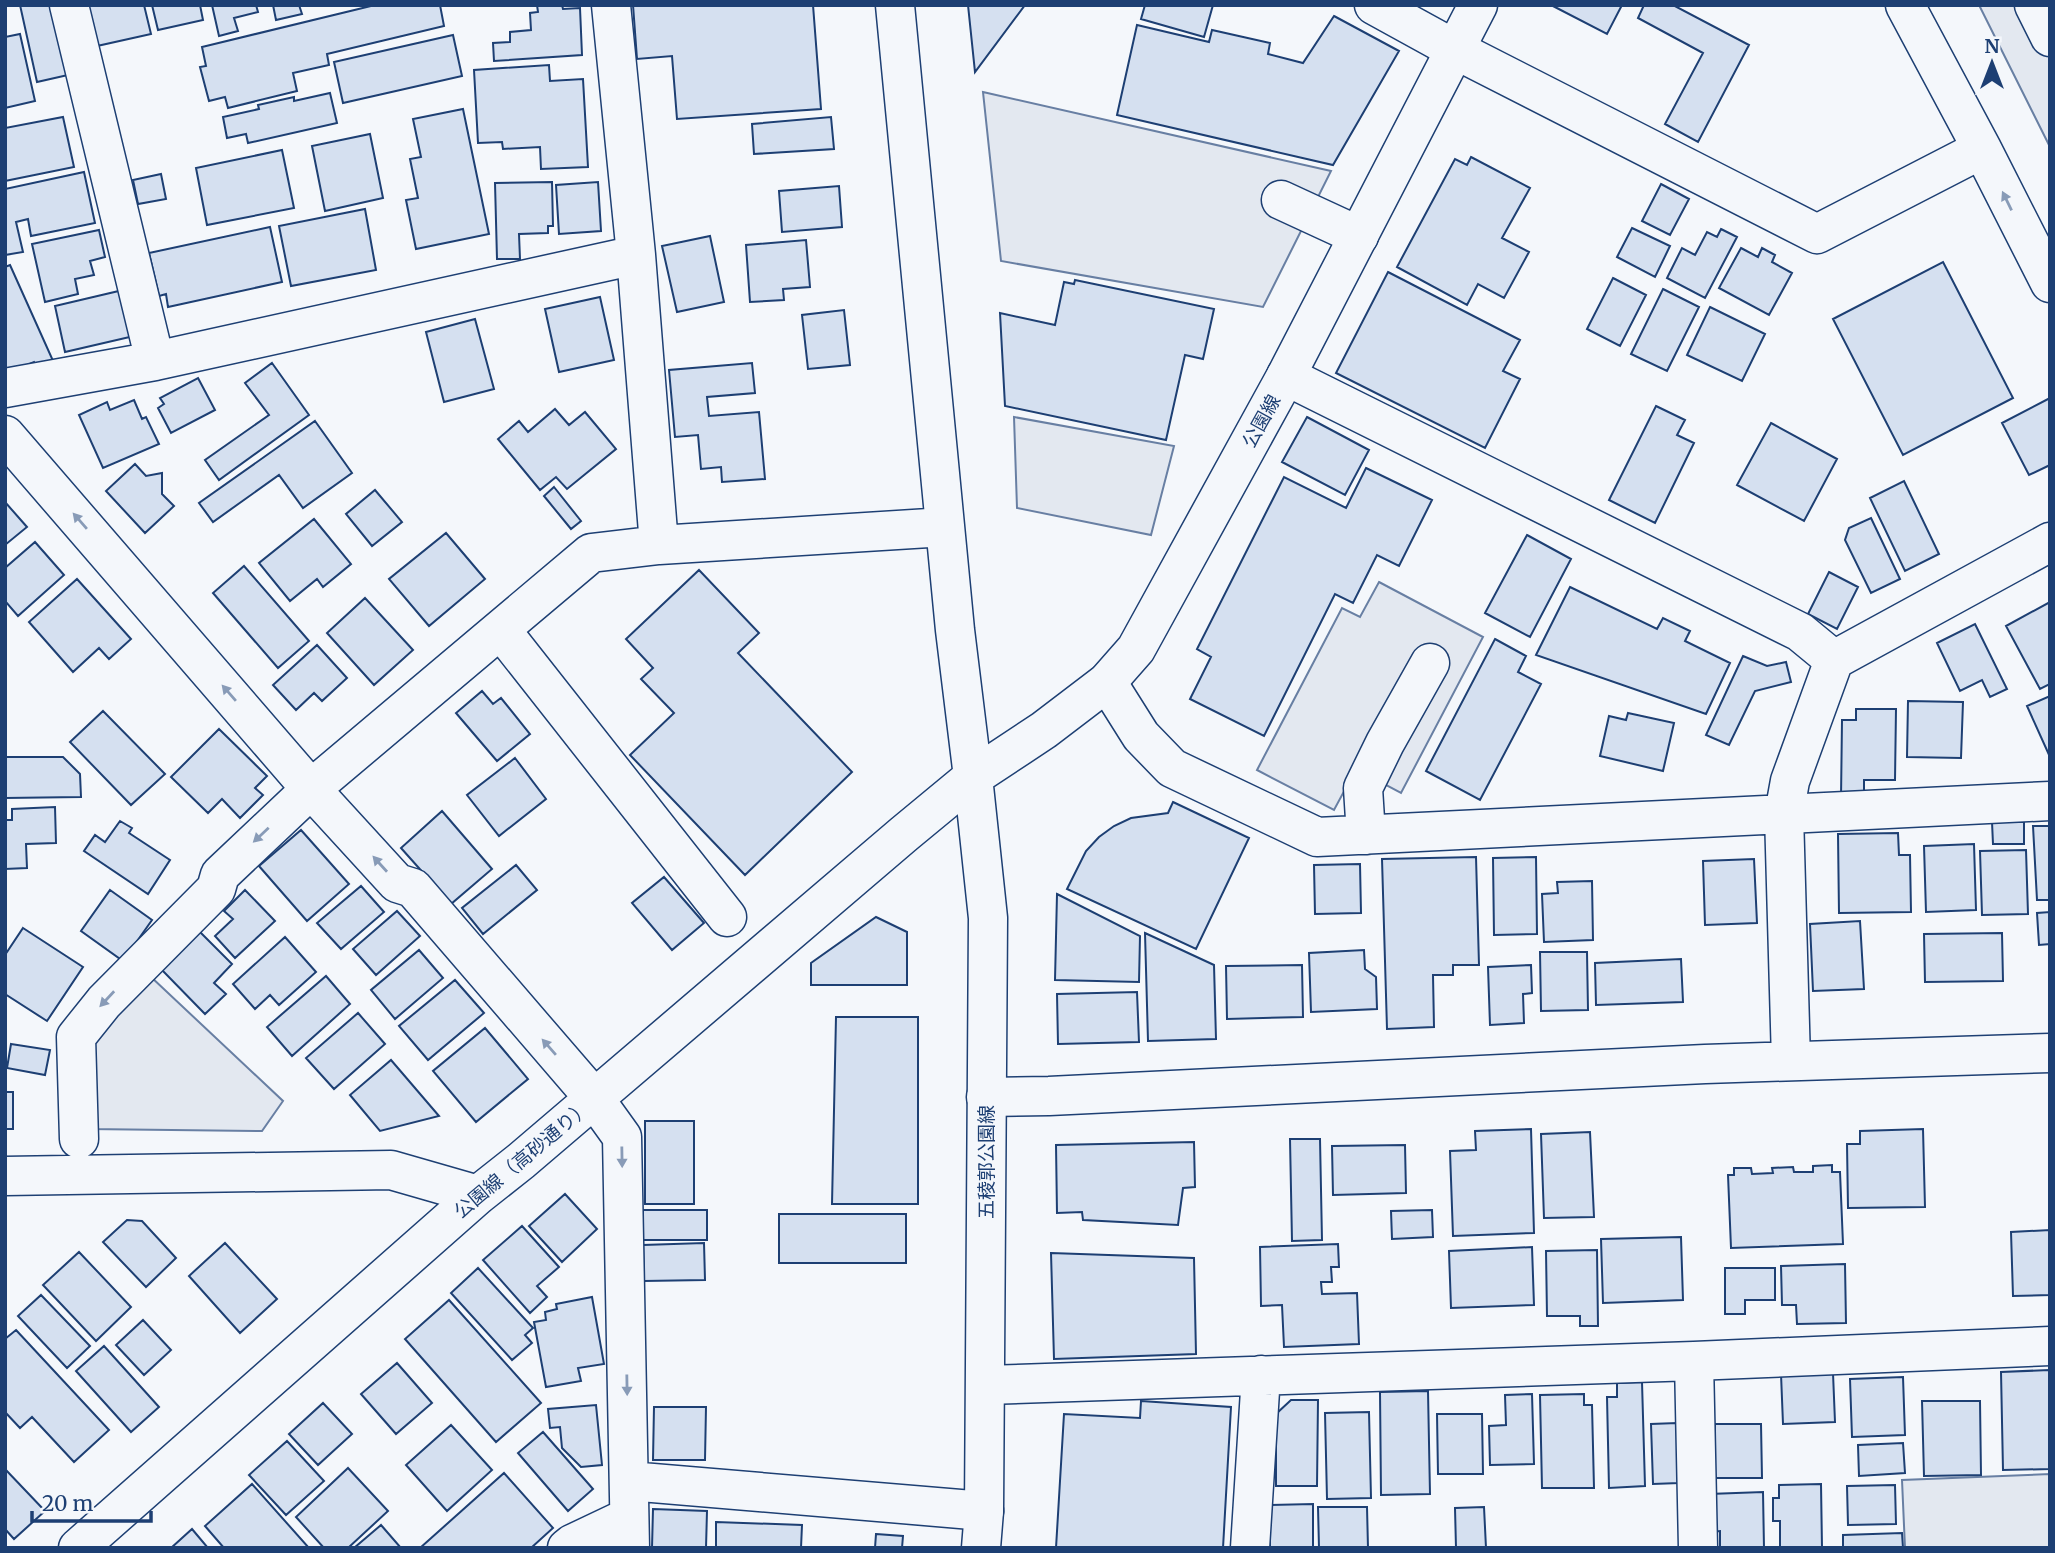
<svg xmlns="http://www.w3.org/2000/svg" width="2055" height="1553" font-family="Merriweather,'Noto Sans JP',serif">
	<rect width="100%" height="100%" fill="#f4f7fb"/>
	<!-- parking -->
	<path fill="#e3e8f0" stroke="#687fa3" stroke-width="2" d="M1979,5H2050V147Z
		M983,92L1331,171L1263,307L1001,261Z
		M1014,417L1174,446L1151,535L1017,508Z
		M1379,582L1483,637L1401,793L1356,769L1334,810L1257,770L1342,608L1360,617Z
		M150,976L283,1101L262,1131L88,1129L87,1040Z
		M2050,1474V1548H1905L1902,1480Z"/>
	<!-- building -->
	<path fill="#d5e0f0" stroke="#1d3f73" stroke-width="2" d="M20,5H53L68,75L37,82Z
		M87,5H144L151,34L97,46Z
		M152,5H200L203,20L158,30Z
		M212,5H256L258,12L234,18L238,31L219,36Z
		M273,5H299L302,14L276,20Z
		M375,5H440L444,26L327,54L329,65L293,73L297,91L228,108L225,97L209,101L200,67L206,66L202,47Z
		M537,5H562L563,9L580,8L582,55L494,61L493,43L510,42V32L531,30L530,13L538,12Z
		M633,5H813L821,109L677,119L672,56L637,59Z
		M968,5H1025L975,72Z
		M1145,5H1213L1204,37L1141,19Z
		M1551,5H1622L1607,34Z
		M1644,5H1673L1749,45L1698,142L1665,124L1703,53L1638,18Z
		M1334,16L1399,51L1333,165L1117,115L1137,25L1209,42L1212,30L1270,43L1268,54L1303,63Z
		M20,34L35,101L5,108V37Z
		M453,35L462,76L343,103L334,62Z
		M549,65L550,81L583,79L588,167L541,169L540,147L503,149L502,142L478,143L474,70Z
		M330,93L337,123L248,143L246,134L227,138L223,117L259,109L258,105L294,97V101Z
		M463,109L489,234L416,249L406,200L418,198L410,159L421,157L413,119Z
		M63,117L74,167L5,181V128Z
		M831,117L834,149L754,154L752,124Z
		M370,134L383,198L325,211L312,146Z
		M282,150L294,208L207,225L196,168Z
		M1471,157L1530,188L1502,238L1529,252L1504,298L1478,284L1467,305L1397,267L1455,159L1467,165Z
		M84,172L95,223L31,236L28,219L16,222L23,252L5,255V189Z
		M161,174L166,199L138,204L133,180Z
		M552,182L553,226H548V233L519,234L520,259H497L495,183Z
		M598,182L601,231L559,234L556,185Z
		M1661,184L1689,199L1670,235L1642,221Z
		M839,186L842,227L782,232L779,191Z
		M365,209L376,270L291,286L279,226Z
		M270,227L282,282L168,307L166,294L159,296L149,253Z
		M1632,228L1670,246L1655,277L1617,257Z
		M1721,229L1737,237L1705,298L1667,278L1682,248L1695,255L1707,232L1717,237Z
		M99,230L105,257L90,261L94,275L75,279L78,294L45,302L32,244Z
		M710,236L724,302L677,312L662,246Z
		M806,240L810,287L783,289L784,300L750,302L746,245Z
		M1741,248L1758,257L1762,248L1775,255L1772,262L1792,273L1769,315L1719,288Z
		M1943,262L2013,398L1903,455L1833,319Z
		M10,265L54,363L38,370L34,362L8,373H5V267Z
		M1388,272L1520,340L1503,371L1520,379L1485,448L1336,373Z
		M1613,278L1646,295L1620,346L1587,329Z
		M1075,280L1214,309L1203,359L1185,355L1166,440L1005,406L1000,313L1055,325L1064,282L1074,284Z
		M1663,289L1699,307L1667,371L1631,354Z
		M123,290L134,336L65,352L55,306Z
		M600,297L614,360L559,372L545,309Z
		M1710,307L1765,334L1742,381L1687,355Z
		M844,310L850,365L808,369L802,315Z
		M475,319L494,389L444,402L426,332Z
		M272,363L309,415L219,480L205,460L269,415L245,383Z
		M752,363L755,393L707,397L709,416L759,412L765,479L722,482L721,467L701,469L698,435L675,437L669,370Z
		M198,378L215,410L171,433L158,408L164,404L160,398Z
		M2050,398V465L2029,475L2002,423Z
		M134,400L142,419L146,417L159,444L103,468L79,415L107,402L110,410Z
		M1656,406L1685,420L1677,435L1694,443L1655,523L1609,500Z
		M555,409L569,425L585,412L616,449L567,489L556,477L540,490L498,439L519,421L528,432Z
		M1307,417L1369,450L1345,495L1282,462Z
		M315,421L352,473L303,508L279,475L213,522L199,503Z
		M1771,423L1837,459L1804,521L1737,485Z
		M135,464L146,476L162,473V494L174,506L145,533L106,491Z
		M1366,468L1432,500L1399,566L1377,555L1353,603L1335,594L1264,736L1190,699L1211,657L1197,649L1284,477L1346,508Z
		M1904,481L1939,554L1905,571L1870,498Z
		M554,487L581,521L571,529L544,496Z
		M375,490L402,522L372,546L346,514Z
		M5,502L27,527L5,545Z
		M1871,518L1900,579L1871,593L1845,540L1849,528Z
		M314,519L351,564L323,587L317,579L290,601L259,563Z
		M446,533L485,579L429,626L389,579Z
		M1527,535L1571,559L1530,637L1485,613Z
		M35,542L64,575L18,616L5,601V568Z
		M244,566L309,641L278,668L213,593Z
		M699,570L759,633L738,653L852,772L745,875L630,755L674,713L641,679L653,668L626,639Z
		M1829,572L1858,587L1837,629L1808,614Z
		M77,579L131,639L109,659L99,648L73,672L29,622Z
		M1570,587L1657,629L1663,618L1690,631L1685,641L1730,663L1706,714L1536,655Z
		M365,598L413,650L374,685L327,633Z
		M2050,602V684L2040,689L2006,626Z
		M1975,624L2007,689L1990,697L1982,680L1960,691L1937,643Z
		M1495,639L1526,656L1518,672L1541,684L1480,800L1426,771Z
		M317,645L347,678L322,701L314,693L296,710L273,685Z
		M1743,656L1767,666L1786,662L1791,682L1755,691L1729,745L1706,735Z
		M482,691L493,704L501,698L530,734L497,761L456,713Z
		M2050,696V757L2027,706Z
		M1908,701L1963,702L1961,758L1907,757Z
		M1856,709H1896L1895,780H1864V799L1841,798L1842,720H1856Z
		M103,711L165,774L131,805L70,742Z
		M1628,713L1674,723L1663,771L1600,756L1609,716L1626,720Z
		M219,729L267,776L255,788L263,795L240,818L222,799L208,813L171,777Z
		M5,757H63L80,774L81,797L5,798Z
		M515,758L546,799L499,836L467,795Z
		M1173,802L1249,838L1196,949L1067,889L1086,851L1099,837L1114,826L1131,818L1168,813Z
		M55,807L56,843L26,844L27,868L5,869V820H12V809Z
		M442,811L492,869L451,904L401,848Z
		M120,821L132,828L129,833L170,860L148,894L84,851L95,835L105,842Z
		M1992,822H2024V844H1993Z
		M2033,826H2050V900H2037Z
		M301,830L349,884L307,921L259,866Z
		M1898,833L1899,855H1910L1911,912L1839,913L1838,834Z
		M1974,844L1976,910L1926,912L1924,846Z
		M2026,850L2028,914L1982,915L1980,851Z
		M1476,857L1479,965H1453V975H1433L1434,1027L1387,1029L1382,859Z
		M1536,857L1537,934L1494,935L1493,858Z
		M1754,859L1757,923L1705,925L1703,861Z
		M1360,864L1361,913L1315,914L1314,865Z
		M516,865L537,890L483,934L462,908Z
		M664,877L704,923L672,950L632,903Z
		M1592,881L1593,940L1544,942L1542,894L1558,893L1557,882Z
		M361,886L384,912L341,949L317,923Z
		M110,890L152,920L123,961L81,931Z
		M245,890L275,921L235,958L215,936L233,919L224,911Z
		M1057,894L1140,936L1139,982L1055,980Z
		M397,911L420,936L376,975L353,949Z
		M2050,912V944L2039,945L2037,913Z
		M876,917L907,932V985H811V963Z
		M1860,921L1864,989L1813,991L1810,924Z
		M23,928L83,967L47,1021L5,994V955Z
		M199,931L232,964L214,983L226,994L205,1014L161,969Z
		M1145,933L1214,965L1216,1039L1148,1041Z
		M2002,933L2003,981L1925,982L1924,934Z
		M285,937L316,972L279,1005L270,995L255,1009L233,984Z
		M419,950L443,978L395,1019L371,990Z
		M1364,950L1365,969L1376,977L1377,1009L1311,1012L1309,953Z
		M1540,952H1587L1588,1010L1541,1011Z
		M1681,959L1683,1002L1596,1005L1595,963Z
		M1302,965L1303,1017L1227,1019L1226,966Z
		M1531,965L1532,993L1523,994L1524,1023L1490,1025L1488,967Z
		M326,976L350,1004L292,1056L267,1027Z
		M455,980L484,1013L428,1060L399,1026Z
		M1137,992L1139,1042L1058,1044L1057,994Z
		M358,1013L385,1044L334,1089L306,1058Z
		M836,1017H918V1204H832Z
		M485,1028L528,1079L476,1122L433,1071Z
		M11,1044L50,1050L45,1075L7,1068Z
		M391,1060L439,1116L380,1131L350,1095Z
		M5,1092H13V1129H5Z
		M645,1121H694V1204H645Z
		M1531,1129L1534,1233L1453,1236L1450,1151L1476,1150L1475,1131Z
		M1923,1129L1925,1207L1848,1208L1847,1144H1860V1131Z
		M1590,1132L1594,1217L1544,1218L1541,1134Z
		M1290,1139H1320L1322,1240L1292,1241Z
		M1194,1142L1195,1187L1183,1188L1178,1225L1083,1220L1082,1212L1057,1213L1056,1145Z
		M1405,1145L1406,1193L1333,1195L1332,1146Z
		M1832,1165V1172H1840L1843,1244L1731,1248L1728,1175H1734V1168H1751L1752,1174L1773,1173L1772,1168L1793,1167L1794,1172H1813V1166Z
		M565,1194L597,1229L562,1262L529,1226Z
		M643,1210H707V1240H643Z
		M1432,1210L1433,1237L1392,1239L1391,1211Z
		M779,1214H906V1263H779Z
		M127,1220L142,1221L176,1258L146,1287L103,1242Z
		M522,1226L559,1267L537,1286L547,1297L530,1313L483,1260Z
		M2050,1230V1295L2013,1296L2011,1232Z
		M1681,1237L1683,1300L1603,1303L1601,1239Z
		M225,1243L277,1299L240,1333L189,1276Z
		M704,1243L705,1280L644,1281L643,1245Z
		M1338,1244L1339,1267H1331L1332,1282H1321L1322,1294L1357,1293L1359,1344L1284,1347L1282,1305L1261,1306L1260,1247Z
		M1532,1247L1534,1305L1451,1308L1449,1251Z
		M1597,1250L1598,1326H1580V1316H1547L1546,1251Z
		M79,1252L131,1307L96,1341L43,1285Z
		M1051,1253L1194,1258L1196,1354L1054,1359Z
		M1845,1264L1846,1323L1797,1324L1796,1305H1782L1781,1266Z
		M478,1268L533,1328L525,1335L532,1343L512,1360L451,1293Z
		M1725,1268H1775V1300H1745V1314H1725Z
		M41,1295L90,1346L67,1368L18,1316Z
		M592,1297L604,1364L578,1368L581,1381L546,1387L534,1322L546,1320L545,1312L557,1309L556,1304Z
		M449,1300L541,1403L496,1442L405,1339Z
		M143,1320L171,1350L144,1375L116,1345Z
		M16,1330L109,1430L74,1462L32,1417L20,1428L5,1412V1339Z
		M104,1346L159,1407L131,1432L76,1371Z
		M397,1363L432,1403L396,1434L361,1394Z
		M2049,1370L2050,1469L2003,1470L2001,1372Z
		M1833,1373L1835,1422L1783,1424L1781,1374Z
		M1903,1377L1905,1435L1852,1437L1850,1379Z
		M1642,1382L1645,1486L1609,1488L1607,1397H1617V1383Z
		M1428,1391L1430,1494L1381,1495L1380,1392Z
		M1532,1394L1534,1464L1490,1465L1489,1426L1506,1425L1505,1395Z
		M1584,1394V1405H1592L1594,1488H1542L1540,1395Z
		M1291,1400H1318L1317,1486H1276V1414Z
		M1141,1401L1231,1407L1223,1548H1056L1064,1414L1140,1418Z
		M1922,1401H1980L1981,1475L1924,1476Z
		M323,1403L352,1434L318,1465L289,1434Z
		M596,1405L602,1465L581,1467L562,1448L560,1427L550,1428L548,1409Z
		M654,1407H706L705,1460H653Z
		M1369,1412L1371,1498L1327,1499L1325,1413Z
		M1437,1414H1482L1483,1474H1438Z
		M1677,1423L1679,1483L1653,1484L1651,1424Z
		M1715,1424H1761L1762,1478H1715Z
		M451,1425L492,1470L447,1511L406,1465Z
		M543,1432L593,1489L568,1511L518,1453Z
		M287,1441L324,1481L286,1515L249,1475Z
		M1903,1443L1905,1473L1859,1476L1858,1445Z
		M348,1468L388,1511L348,1548H324L296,1517Z
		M5,1469L45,1511L14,1539L5,1529Z
		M504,1473L553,1528L531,1548H420Z
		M252,1484L309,1548H224L205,1526Z
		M1821,1484L1822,1548H1780V1521H1773V1498H1779V1485Z
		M1895,1485L1896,1524L1848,1525L1847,1486Z
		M1763,1492L1764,1548H1720V1531L1710,1532L1709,1494Z
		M1313,1504V1548H1270L1269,1505Z
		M1318,1507H1367L1368,1548H1319Z
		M1484,1507L1486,1548H1456L1455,1508Z
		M653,1509L707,1511L706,1548H652Z
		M716,1522L802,1525L801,1548H716Z
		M381,1525L401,1548H354Z
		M192,1529L208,1548H171Z
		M1902,1533L1903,1548H1843V1535Z
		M876,1534L903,1536L902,1548H875Z"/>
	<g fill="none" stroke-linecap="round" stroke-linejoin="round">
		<!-- minor casing -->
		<g stroke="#1d3f73" stroke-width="41">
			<path id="minor" d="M69,5L155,361
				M611,5L636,255L659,545
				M1374,5L1454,49L1817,234L1982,149
				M1905,5L1982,149L2050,283
				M2034,5L2050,37
				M1281,200L1359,236
				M1286,376L1800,632L1834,660
				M5,388L155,361L636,255
				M5,435L311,789L397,883L413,888L594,1098L622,1137L630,1548
				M501,630L727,917
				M1107,682L1141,736L1172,768L1317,837L2050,801
				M1366,835L1363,788L1385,743L1430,663
				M1791,1061L1784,814L1790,781L1834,660L2050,542
				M986,1097L1049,1096L1705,1064L2050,1053
				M79,1139L76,1037L104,1002L216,889L220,875L311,789L591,553L659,545L945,527
				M5,1176L391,1170L478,1195
				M1694,1361L1698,1548
				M986,1385L1694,1361L2050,1346
				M629,1481L984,1511
				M78,1548L478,1195L521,1161L904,834L973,777L955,630L895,5
				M567,1548L572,1544L629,1517
				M1250,1548L1261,1375"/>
		</g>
		<!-- major casing -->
		<g stroke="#1d3f73" stroke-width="41">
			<path id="major" d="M981,1548L984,1511L988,918L973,777L1044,730L1107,682L1136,649L1286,376L1478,5"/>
		</g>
		<!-- minor -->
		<use href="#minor" stroke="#f4f7fb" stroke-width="38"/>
		<!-- major -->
		<use href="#major" stroke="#f4f7fb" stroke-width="38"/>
	</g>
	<!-- one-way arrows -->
	<defs><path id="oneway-solid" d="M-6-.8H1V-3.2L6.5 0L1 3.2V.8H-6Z" transform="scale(1.75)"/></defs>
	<g fill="#889bb7">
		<use href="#oneway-solid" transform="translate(2007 201) rotate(-116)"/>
		<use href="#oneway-solid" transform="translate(80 521) rotate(-131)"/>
		<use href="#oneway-solid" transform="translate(229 693) rotate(-131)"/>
		<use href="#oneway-solid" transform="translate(261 835) rotate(137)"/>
		<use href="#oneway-solid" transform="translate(380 864) rotate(-132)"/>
		<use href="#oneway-solid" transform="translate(107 999) rotate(133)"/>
		<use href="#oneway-solid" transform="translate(549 1047) rotate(-131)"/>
		<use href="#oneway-solid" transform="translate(622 1157) rotate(89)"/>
		<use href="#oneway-solid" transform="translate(627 1385) rotate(89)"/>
	</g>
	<g text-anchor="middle" stroke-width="5" stroke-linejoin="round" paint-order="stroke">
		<!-- street labels -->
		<g font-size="19" fill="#1d3f73" stroke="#f4f7fb">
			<text transform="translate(1261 421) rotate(-61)" y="7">公園線</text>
			<text transform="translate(522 1159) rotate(-40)" y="7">公園線（高砂通り）</text>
			<text transform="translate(986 1162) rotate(-90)" y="7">五稜郭公園線</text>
		</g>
	</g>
	<!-- border -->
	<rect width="2055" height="1553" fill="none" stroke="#1d3f73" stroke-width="14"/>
	<!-- north arrow -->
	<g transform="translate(1992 63)" stroke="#f4f7fb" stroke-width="5" paint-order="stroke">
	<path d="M0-5L12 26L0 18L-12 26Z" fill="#1d3f73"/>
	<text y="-10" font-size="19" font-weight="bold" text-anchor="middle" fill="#1d3f73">N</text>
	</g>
	<!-- scale -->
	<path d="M32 1511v10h119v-10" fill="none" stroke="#1d3f73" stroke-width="3.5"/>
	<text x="42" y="1511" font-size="21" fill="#1d3f73" stroke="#f4f7fb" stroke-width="5" paint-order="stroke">20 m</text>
</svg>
